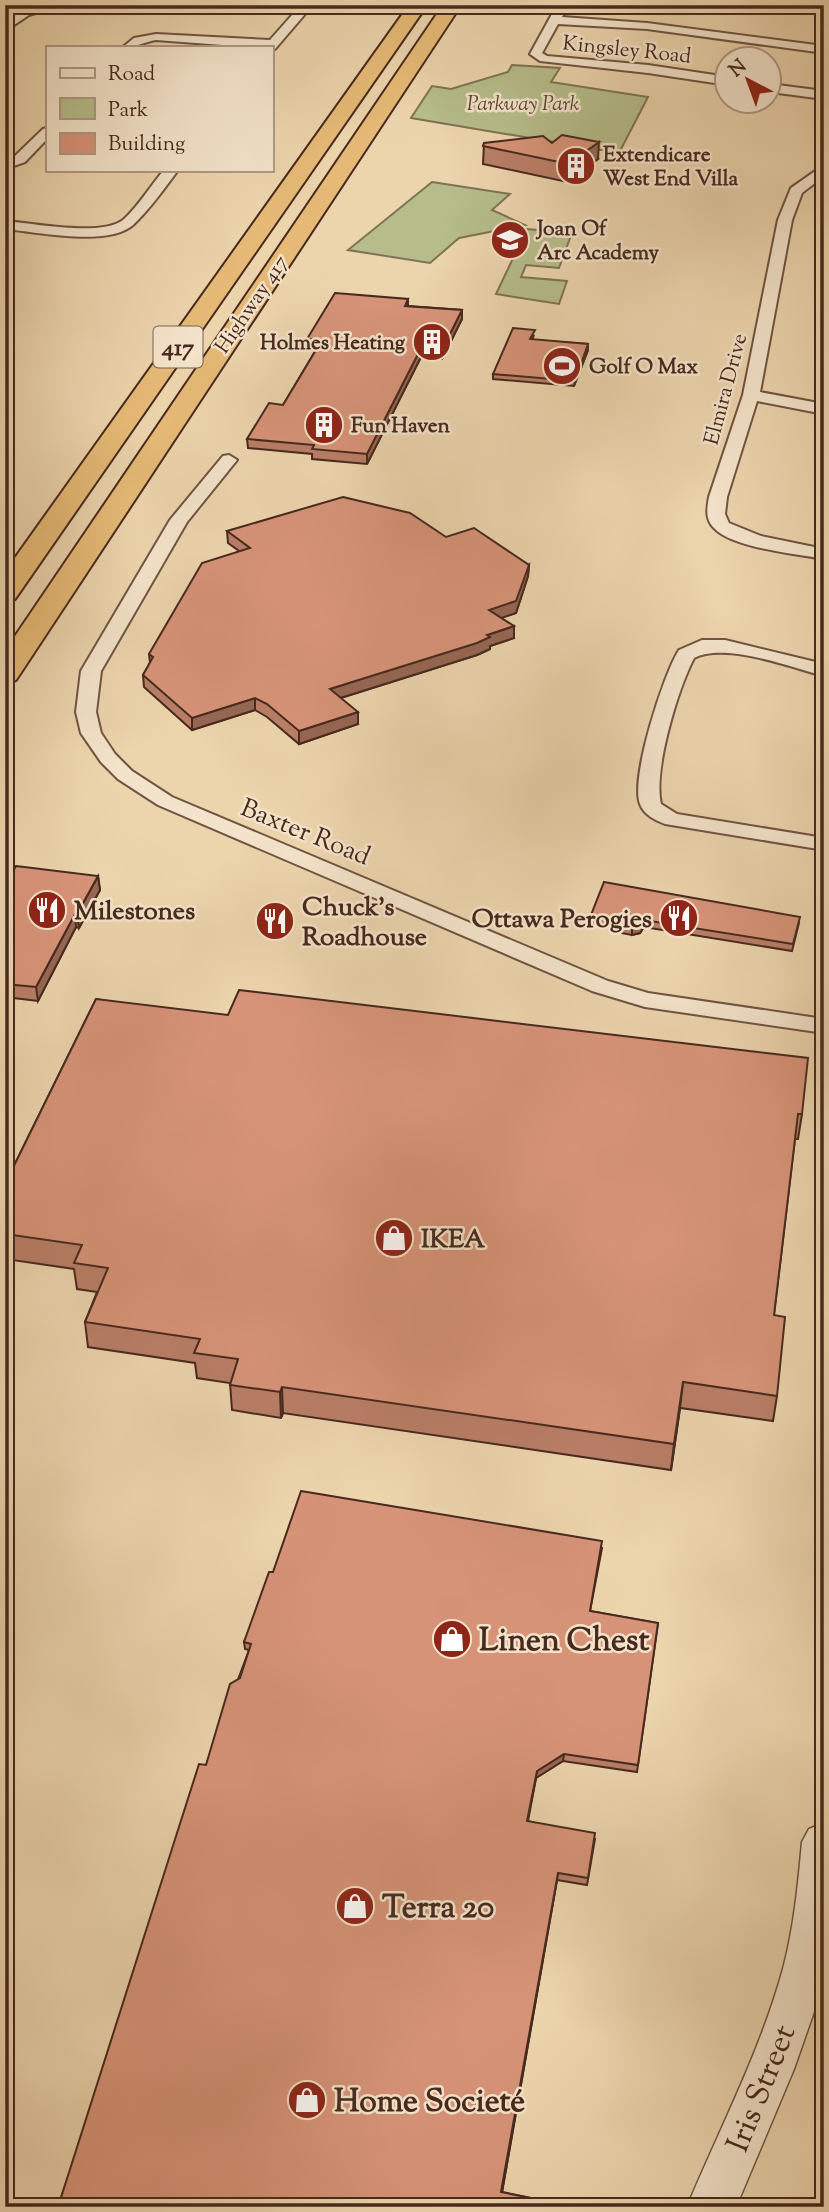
<svg xmlns="http://www.w3.org/2000/svg" width="829" height="2212" font-family="'Sorts Mill Goudy',serif">
	<rect width="100%" height="100%" fill="#ecd4ad"/>
	<filter id="stains"><feTurbulence type="fractalNoise" baseFrequency=".00286" numOctaves="4"/><feColorMatrix values="0 0 0 0 .2 0 0 0 0 .09 0 0 0 0 .02 0 0 0 .5 -.17"/></filter>
	<radialGradient id="worn" r=".72"><stop offset=".6" stop-color="#630" stop-opacity="0"/><stop offset="1" stop-color="#630" stop-opacity=".3"/></radialGradient>
	<!-- green -->
	<path fill="#b6bd8b" stroke="#7e7354" stroke-width="2" d="M512,65L560,68L551,82L648,97L619,153L411,118L432,86L451,89L508,72Z
		M432,182L510,194L492,210L525,225L459,238L430,263L348,250Z
		M527,229L572,233L559,268L526,265L521,277L567,281L559,304L496,294Z"/>
	<g fill="none" stroke-linecap="round" stroke-linejoin="round">
		<!-- minor casing -->
		<g stroke="#705442" stroke-width="4">
			<path id="minor" d="M41,5H62L29,15L5,31V22L21,10Z
				M268,5L296,7L305,14L275,49L156,40C144,42 135,48 123,47L134,38L156,34L270,40L293,14Z
				M557,5L568,6L562,17L647,23L824,46V53L647,29L558,24L542,53L547,56L648,65L728,77V85L648,73L540,61L530,54Z
				M787,5L824,7V13Z
				M770,84L824,91V99L770,92Z
				M47,128V139L25,162L5,169V160L15,156L43,129Z
				M824,165V176L802,193L792,220L760,392L824,404V414L757,401L727,497L725,514L729,523L761,536L824,549V559C797,554 732,548 714,528C705,519 707,508 709,497L743,395L778,220L791,188Z
				M164,170H178C165,188 149,210 133,225C108,247 37,232 5,229V221C33,223 100,237 123,220C138,207 151,185 164,170Z
				M229,455L237,460L187,522L101,671L96,712L101,733L115,754L132,771L172,797L608,981L648,993L824,1019V1033L645,1007L592,991L158,805L118,779L101,762L81,733L76,712L81,671L170,520L223,456Z
				M702,640H725L824,664V676C790,667 725,642 694,658C678,689 653,770 661,804L677,814L824,838V850L665,824C655,820 644,815 640,804C630,778 664,673 679,650Z"/>
		</g>
		<!-- tertiary casing -->
		<g stroke="#705442" stroke-width="3">
			<path id="tertiary" d="M824,1823V1983L794,2069L736,2207H687C720,2128 760,2052 783,1969C794,1927 798,1885 802,1842L809,1829Z"/>
		</g>
		<!-- motorway casing -->
		<g stroke="#47291e" stroke-width="4">
			<path id="motorway" d="M409,5H427L15,599L5,602V572Z
				M443,5H461L20,674L16,680L5,683V651Z"/>
		</g>
		<!-- minor -->
		<use href="#minor" fill="#f3e3ca" fill-rule="evenodd"/>
		<!-- tertiary -->
		<use href="#tertiary" fill="#f3e3ca" fill-rule="evenodd"/>
		<!-- motorway -->
		<use href="#motorway" fill="#e6ba76" fill-rule="evenodd"/>
	</g>
	<!-- wall -->
	<path fill="#b97e67" stroke="#47291e" stroke-width="2" d="M484,143H552L598,159L578,174L577,184L483,164Z
		M408,299V306L462,310V319L442,359L421,357L367,464L312,459V454L248,448L247,439L283,405L317,348H308L307,339Z
		M534,335L532,340L588,344V350L574,386L493,379V374Z
		M227,531L446,537L529,565L528,576L516,613L501,618L514,638L490,646V649L477,655L341,698L358,724L299,744L267,717L255,710L192,730L144,687L143,675L150,663L149,654L239,551L228,543Z
		M98,876L100,890L79,928L76,927L38,1001L5,997V885Z
		M591,915L799,923L792,951L644,927L640,933L632,935L616,932V927L591,922Z
		M96,999L802,1114L798,1139H795L774,1315L777,1396L773,1421L680,1408L671,1470L283,1413L281,1418L232,1410L230,1383L197,1378L195,1363L88,1347L85,1322L97,1292L77,1289L74,1269L5,1259V1184Z
		M602,1548L590,1611L658,1623L637,1772L563,1761L536,1778L528,1821L595,1839L587,1885L557,1880L502,2192L546,2201V2207H58L206,1765L249,1650L245,1649L244,1642L273,1572Z"/>
	<!-- shaded-wall -->
	<path fill="#966754" stroke="#47291e" stroke-width="2" d="M599,142L598,159L578,174V166L572,161Z
		M462,310V319L442,359V350Z
		M588,344V350L574,386L575,381Z
		M421,348V357L367,464V454Z
		M529,565L528,576L516,613L489,622V610Z
		M514,626V638L490,646V649L477,655L331,701L330,689Z
		M255,698V710L192,730V718Z
		M358,712V724L299,744V731Z
		M98,876L100,890L79,928L77,914Z
		M75,914L76,927L38,1001L36,987Z
		M644,920V927L640,933L632,935V929Z
		M683,1382L680,1408L671,1470L674,1444Z
		M282,1387L283,1413L281,1418L280,1392Z
		M564,1754L563,1761L536,1778L526,1828L527,1821L537,1771Z
		M558,1873L557,1880L501,2198V2192Z"/>
	<!-- building -->
	<path fill="#d79378" stroke="#47291e" stroke-width="2" d="M562,135L599,142L572,161L578,166L483,146L484,143L543,136L552,143Z
		M335,293L408,299L405,306L462,310L442,350L421,348L367,454L312,449L314,445L247,439L269,403L283,405L322,340L307,339Z
		M513,328L535,330L530,339L588,344L575,381L493,374Z
		M343,497L410,513L446,537L474,528L529,565L516,601L489,610L514,626L487,635L490,637L477,643L330,689L358,712L299,731L267,704L255,698L192,718L143,675L153,657L149,654L202,563L250,548L227,531Z
		M16,866L98,876L77,914H75L36,987L5,984V885Z
		M604,882L800,917L793,944L644,920L641,926L632,929L616,926L618,921L591,915Z
		M239,990L808,1058L802,1114H798L774,1315L785,1317L777,1396L683,1382L674,1444L282,1387L280,1392L230,1385L238,1359L194,1353L200,1339L85,1322L108,1268L74,1263L82,1245L5,1234V1184L96,999L228,1015Z
		M301,1491L602,1541L590,1611L658,1623L638,1765L564,1754L537,1771L527,1821L595,1833L588,1878L558,1873L501,2192L546,2201L545,2207H58L199,1764L206,1765L230,1684L240,1678L251,1644L244,1642L269,1572H273Z"/>
	<!-- icons -->
	<defs>
		<g id="building-disc" transform="scale(2.0125)"><circle r="9.5" fill="#8f2418" stroke="#f3e3ca"/><path d="M-4-6H4V6H1V3H-1V6H-4ZM-2.5-4.3h1.7v1.8h-1.7ZM.8-4.3h1.7v1.8H.8ZM-2.5-1h1.7V.8h-1.7ZM.8-1h1.7V.8H.8Z" fill="#fff"/></g>
		<g id="school-disc" transform="scale(2.0125)"><circle r="9.5" fill="#8f2418" stroke="#f3e3ca"/><path d="M0-5L7-2L0 1L-7-2ZM-4 1L0 2.5L4 1V4Q0 6-4 4Z" fill="#fff"/></g>
		<g id="stadium-disc" transform="scale(2.0125)"><circle r="9.5" fill="#8f2418" stroke="#f3e3ca"/><path d="M0-5a6.5 5 0 1 0 0 10a6.5 5 0 1 0 0-10ZM-3.5-1.8h7v3.6h-7Z" fill="#fff"/></g>
		<g id="restaurant-disc" transform="scale(2.0125)"><circle r="9.5" fill="#8f2418" stroke="#f3e3ca"/><path d="M-5-6h1v4h1v-4h1v4h1v-4h1v5L-1.5 .5V6h-2V.5L-5-1ZM5-6V6H3V1.5H1.5Q1.5-4 5-6Z" fill="#fff"/></g>
		<g id="shop-disc" transform="scale(2.0125)"><circle r="9.5" fill="#8f2418" stroke="#f3e3ca"/><path d="M-5-2.5h2.3a2.7 3.5 0 0 1 5.4 0H5L5.5 6h-11ZM-1.5-2.5h3a1.5 2.3 0 0 0-3 0Z" fill="#fff"/></g>
	</defs>
	<g fill-rule="evenodd">
		<use href="#building-disc" x="576" y="166"/>
		<use href="#school-disc" x="510" y="240"/>
		<use href="#building-disc" x="432" y="342"/>
		<use href="#stadium-disc" x="562" y="366"/>
		<use href="#building-disc" x="324" y="425"/>
		<use href="#restaurant-disc" x="47" y="910"/>
		<use href="#restaurant-disc" x="679" y="918"/>
		<use href="#restaurant-disc" x="275" y="921"/>
		<use href="#shop-disc" x="394" y="1238"/>
		<use href="#shop-disc" x="452" y="1639"/>
		<use href="#shop-disc" x="355" y="1906"/>
		<use href="#shop-disc" x="307" y="2100"/>
	</g>
	<g text-anchor="middle" stroke-width="5" stroke-linejoin="round" paint-order="stroke">
		<!-- far-street labels -->
		<g font-size="21" fill="#47291e" stroke="#f3e3ca">
			<text transform="translate(627 49) rotate(6)" y="7">Kingsley Road</text>
			<text transform="translate(251 304) rotate(-56)" y="7">Highway 417</text>
			<text transform="translate(725 389) rotate(-75)" y="7">Elmira Drive</text>
		</g>
		<!-- far-park labels -->
		<g font-size="21" font-style="italic" fill="#5d4734" stroke="#f3e3ca">
			<text x="523" y="110">Parkway Park</text>
		</g>
		<!-- far-poi labels -->
		<g font-size="21" font-weight="bold" fill="#47291e" stroke="#f3e3ca" text-anchor="start">
			<text x="603" y="161">Extendicare<tspan x="603" dy="24">West End Villa</tspan></text>
			<text x="537" y="235">Joan Of<tspan x="537" dy="24">Arc Academy</tspan></text>
			<text x="405" y="349" text-anchor="end">Holmes Heating</text>
			<text x="589" y="373">Golf O Max</text>
			<text x="351" y="432">Fun Haven</text>
		</g>
		<!-- shield labels -->
		<rect fill="#f3e3ca" stroke="#7b6152" stroke-width="2" x="153.5" y="326.5" width="49" height="41" rx="5"/>
		<g font-size="24" font-weight="bold" fill="#47291e">
			<text x="178" y="355">417</text>
		</g>
		<!-- street labels -->
		<g font-size="26" fill="#47291e" stroke="#f3e3ca">
			<text transform="translate(306 831) rotate(22)" y="9">Baxter Road</text>
		</g>
		<!-- poi labels -->
		<g font-size="26" font-weight="bold" fill="#47291e" stroke="#f3e3ca" text-anchor="start">
			<text x="302" y="915">Chuck's<tspan x="302" dy="30">Roadhouse</tspan></text>
			<text x="74" y="919">Milestones</text>
			<text x="652" y="927" text-anchor="end">Ottawa Perogies</text>
			<text x="421" y="1247">IKEA</text>
		</g>
		<!-- near-poi labels -->
		<g font-size="32" font-weight="bold" fill="#47291e" stroke="#f3e3ca" text-anchor="start">
			<text x="479" y="1650">Linen Chest</text>
			<text x="382" y="1917">Terra 20</text>
			<text x="334" y="2111">Home Societé</text>
		</g>
		<!-- near-street labels -->
		<g font-size="32" fill="#47291e" stroke="#f3e3ca">
			<text transform="translate(760 2088) rotate(-68)" y="11">Iris Street</text>
		</g>
	</g>
	<!-- margin -->
	<rect width="829" height="2212" fill="none" stroke="#ecd4ad" stroke-width="28"/>
	<rect x="7" y="7" width="815" height="2198" fill="none" stroke="#47291e" stroke-width="3.5"/>
	<rect x="14" y="14" width="801" height="2184" fill="none" stroke="#47291e" stroke-width="2"/>
	<!-- legend -->
	<rect x="46" y="46" width="228" height="126" fill="#f3e3ca" stroke="#ae9985" stroke-width="2"/>
	<rect x="60" y="68" width="35" height="10" fill="#f3e3ca" stroke="#ae9985" stroke-width="2"/>
	<text x="108" y="80" font-size="21" fill="#47291e">Road</text>
	<rect x="60" y="98" width="35" height="21" fill="#b6bd8b" stroke="#ae9985" stroke-width="2"/>
	<text x="108" y="116" font-size="21" fill="#47291e">Park</text>
	<rect x="60" y="133" width="35" height="21" fill="#d79378" stroke="#ae9985" stroke-width="2"/>
	<text x="108" y="150" font-size="21" fill="#47291e">Building</text>
	<!-- north arrow -->
	<g transform="translate(748 80) rotate(319)"><circle r="33" fill="#f3e3ca" stroke="#ae9985" stroke-width="2"/>
	<path d="M0-5L12 26L0 18L-12 26Z" fill="#8f2418"/>
	<text y="-10" font-size="19" font-weight="bold" text-anchor="middle" fill="#47291e">N</text>
	</g>
	<rect width="100%" height="100%" filter="url(#stains)"/>
	<rect width="100%" height="100%" fill="url(#worn)"/>
</svg>
